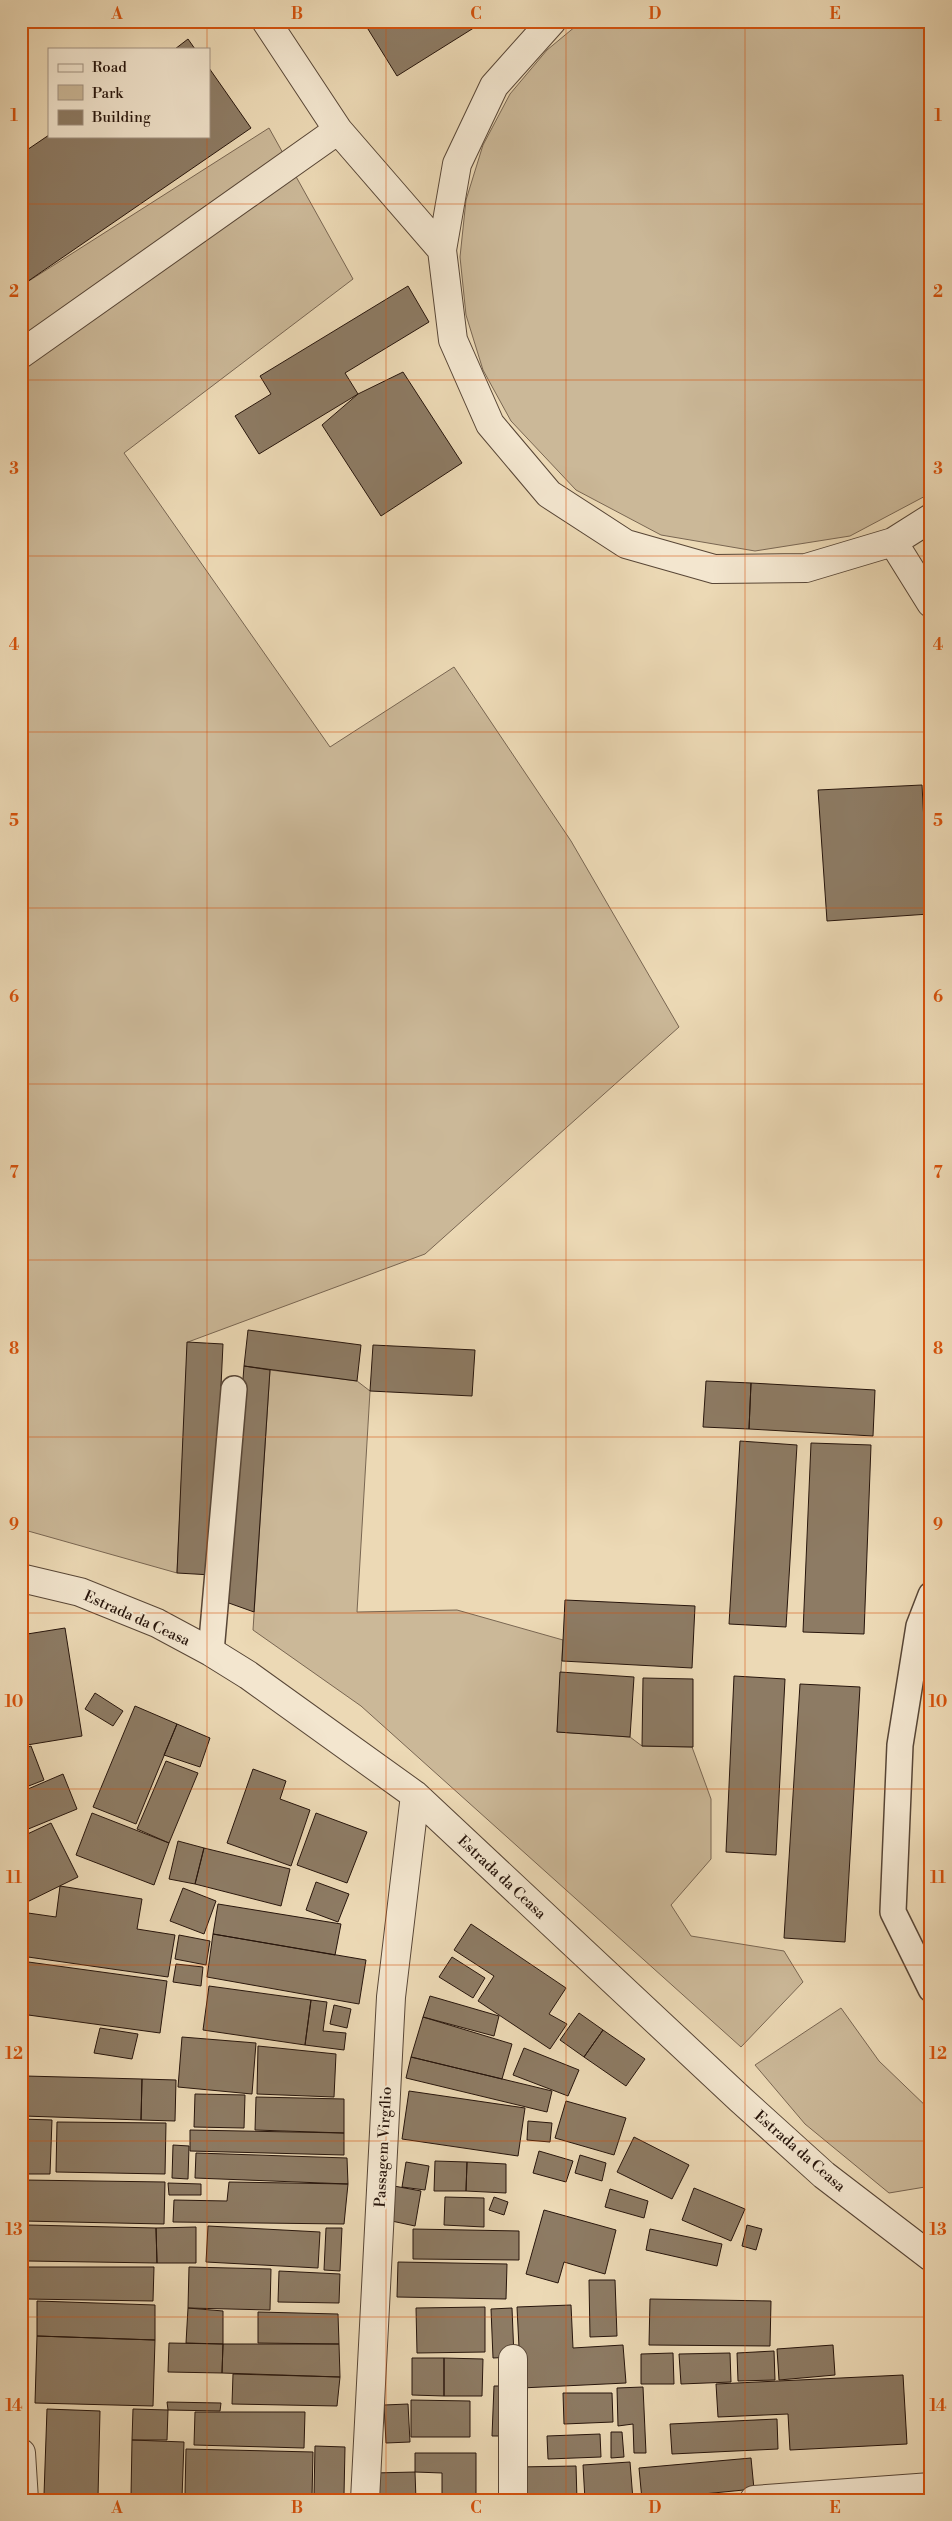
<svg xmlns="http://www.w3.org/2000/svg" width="952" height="2521" font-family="'Libre Bodoni',serif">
	<rect width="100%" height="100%" fill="#ecd9b5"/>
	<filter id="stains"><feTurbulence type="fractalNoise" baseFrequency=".004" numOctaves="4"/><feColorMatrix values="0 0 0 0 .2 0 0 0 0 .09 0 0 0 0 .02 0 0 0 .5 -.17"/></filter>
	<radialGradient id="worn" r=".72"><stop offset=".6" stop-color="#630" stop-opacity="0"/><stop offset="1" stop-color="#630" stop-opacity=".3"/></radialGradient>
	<!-- green -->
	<path fill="#cbb898" stroke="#796652" d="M582,21H922L931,29V493L850,536L755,551L661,535L576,490L511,421L483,370L466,315L460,257L466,200L483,145L510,94L547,50Z
		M269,128L353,279L124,453L330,747L454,667L571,841L679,1027L425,1254L188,1342L177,1573L21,1529V286Z
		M270,1370L357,1381L370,1391L357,1612L457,1610L563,1640L557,1732L630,1737L642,1746L692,1747L711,1799V1859L671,1905L691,1936L784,1951L803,1982L741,2047L361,1706L253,1630Z
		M841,2008L879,2061L931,2111V2186L889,2193L805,2124L755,2065Z"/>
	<!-- building -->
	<path fill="#8d7b64" stroke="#27150c" d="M363,21H478L480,24L397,76Z
		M188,39L195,49H175Z
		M209,68L251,128L21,286V154L49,135L209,136Z
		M408,286L429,322L345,373L358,394L259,454L235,416L271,394L260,376Z
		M403,372L462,463L381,516L322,425L358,394Z
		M922,785L929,914L827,921L818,790Z
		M248,1330L361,1345L357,1381L244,1366Z
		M187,1342L223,1344L212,1575L177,1573Z
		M373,1345L475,1350L472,1396L370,1391Z
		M244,1366L270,1370L254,1612L226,1602Z
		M706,1381L751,1383L749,1429L703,1427Z
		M751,1383L875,1390L873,1436L749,1429Z
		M740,1441L797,1445L786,1627L729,1624Z
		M811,1443L871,1445L864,1634L803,1632Z
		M565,1600L695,1606L692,1668L562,1661Z
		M65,1628L82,1736L21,1746V1635Z
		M560,1672L634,1677L630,1737L557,1732Z
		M734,1676L785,1679L776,1855L726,1852Z
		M643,1678L693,1679V1747L642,1746Z
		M800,1684L860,1687L845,1942L784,1938Z
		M95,1693L123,1711L113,1726L85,1709Z
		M135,1706L177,1724L136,1824L93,1807Z
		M177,1724L210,1738L200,1767L164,1755Z
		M31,1746L44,1780L21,1789V1750Z
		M166,1761L198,1773L169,1843L137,1829Z
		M253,1769L286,1781L280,1799L310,1810L291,1866L227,1843Z
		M63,1774L77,1809L21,1832V1792Z
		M92,1813L169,1843L154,1885L76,1855Z
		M316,1813L367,1832L347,1883L297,1865Z
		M51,1823L78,1877L21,1905V1837Z
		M178,1841L204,1848L195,1884L169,1879Z
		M204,1848L290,1869L281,1906L195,1884Z
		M316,1882L349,1894L338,1922L306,1910Z
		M60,1886L142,1899L137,1929L175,1935L168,1977L21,1956V1912L56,1917Z
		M183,1888L216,1901L204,1934L170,1921Z
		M218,1904L341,1924L335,1955L213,1934Z
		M471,1924L566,1988L549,2014L567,2024L550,2049L478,2001L494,1976L454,1950Z
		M213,1934L366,1960L359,2004L207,1977Z
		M179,1935L210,1941L206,1965L175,1959Z
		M452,1957L485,1978L473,1998L439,1977Z
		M21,1961L167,1981L160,2033L21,2014Z
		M176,1964L203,1967L201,1986L173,1982Z
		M209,1986L311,2000L305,2045L203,2030Z
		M430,1996L499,2016L494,2036L423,2017Z
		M311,2000L327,2002L323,2031L346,2033L344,2050L305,2045Z
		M334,2005L351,2009L347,2028L330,2024Z
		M579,2013L603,2030L584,2057L560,2040Z
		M423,2017L512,2044L502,2079L411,2057Z
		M100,2028L138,2034L132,2059L94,2053Z
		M603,2030L645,2059L626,2086L584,2057Z
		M182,2037L256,2043L252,2094L178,2087Z
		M258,2046L336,2054L334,2097L257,2094Z
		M524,2048L579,2070L568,2096L513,2075Z
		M411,2057L552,2091L547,2112L406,2078Z
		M25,2076L142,2079L141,2120L24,2116Z
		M142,2079L176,2080L175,2121L141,2120Z
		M409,2091L525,2108L518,2156L402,2139Z
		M195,2094L245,2095L244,2128L194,2127Z
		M256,2097L344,2099V2133L255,2130Z
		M566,2101L626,2118L614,2155L555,2138Z
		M21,2119L52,2120L50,2174H21Z
		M528,2121L552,2123L550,2142L527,2140Z
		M57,2122L166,2123L165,2174L56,2172Z
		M190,2130L344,2133V2155L190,2151Z
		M634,2137L689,2165L672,2199L617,2172Z
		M173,2145L189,2146L188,2179L172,2178Z
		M539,2151L573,2161L566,2182L533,2173Z
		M196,2153L347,2158L348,2184L195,2178Z
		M580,2155L606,2163L602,2181L575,2173Z
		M435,2161L467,2162L466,2191H434Z
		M406,2162L429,2166L425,2190L402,2187Z
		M467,2162L506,2164V2193L466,2191Z
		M24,2180L165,2182L164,2224L23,2221Z
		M229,2182L348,2184L344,2224L173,2222L174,2200L227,2201Z
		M168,2183L201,2184V2195H169Z
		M394,2186L421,2191L415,2226L387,2220Z
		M694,2188L745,2209L731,2241L682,2220Z
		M610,2189L648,2201L644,2218L605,2207Z
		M445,2197L484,2198V2227L444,2225Z
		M494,2197L508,2202L504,2215L489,2210Z
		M544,2210L616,2230L605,2274L564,2262L558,2283L526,2274Z
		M28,2225L156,2228L157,2263L28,2261Z
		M747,2225L762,2229L756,2250L742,2246Z
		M208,2226L320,2232L318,2268L206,2262Z
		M196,2227V2263H157L156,2228Z
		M326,2228H342L340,2271L324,2270Z
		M413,2229L519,2231V2260L413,2259Z
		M650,2229L722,2244L717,2266L646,2250Z
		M398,2262L507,2264L506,2299L397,2297Z
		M26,2267H154L153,2301L26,2299Z
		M189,2267L271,2269L270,2310L188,2308Z
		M279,2271L340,2274L339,2303L278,2302Z
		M589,2280H615L617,2336L590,2337Z
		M650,2299L771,2301L770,2346L649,2345Z
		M37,2301L155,2305V2340L37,2336Z
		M571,2305L573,2348L623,2345L626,2383L521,2388L517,2307Z
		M485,2307V2352L417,2353L416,2308Z
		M188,2308L223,2311V2344L186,2343Z
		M512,2308L514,2357L493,2358L491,2309Z
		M258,2312L338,2314L339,2344L258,2343Z
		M37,2336L155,2340L153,2406L35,2403Z
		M169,2343L223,2344L222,2373L168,2372Z
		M223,2344H339L340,2377L222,2373Z
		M833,2345L835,2375L779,2380L777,2349Z
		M774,2351L775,2380L738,2381L737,2353Z
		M673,2353L674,2384H641V2354Z
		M730,2353L731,2382L681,2384L679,2354Z
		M412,2358H444V2396L412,2395Z
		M444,2358L483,2359L482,2396H444Z
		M233,2374L340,2377L337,2406L232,2404Z
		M903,2375L907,2444L790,2450L788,2414L718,2417L716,2384Z
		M494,2386H509L507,2436H492Z
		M643,2387L646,2453H634L633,2424L618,2426L617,2388Z
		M563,2393H612L613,2422L564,2424Z
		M411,2400L470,2401V2437H411Z
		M167,2402L221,2403L220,2411L168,2410Z
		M408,2404L410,2442L386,2443L384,2405Z
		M47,2409L100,2411L98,2497L44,2495Z
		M133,2409L168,2410L167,2440H132Z
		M195,2412H305L304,2448L194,2445Z
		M777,2419L778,2449L672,2454L670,2424Z
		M611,2432H622L624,2457L611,2458Z
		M600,2434L601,2457L548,2459L547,2436Z
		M132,2440L184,2442L182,2498L131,2496Z
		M315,2446L345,2447L344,2495H314Z
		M186,2449L313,2452L312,2497L185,2494Z
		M415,2453H476V2500H442V2473L415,2472Z
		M751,2458L754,2489L642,2500L639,2468Z
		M630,2462L633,2500H585L583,2465Z
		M576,2466L577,2500H519L518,2467Z
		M415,2472L416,2500H375L374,2473Z"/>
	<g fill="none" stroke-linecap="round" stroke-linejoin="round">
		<!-- service casing -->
		<g stroke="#584636" stroke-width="28">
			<path id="service" d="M931,1595L919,1626L900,1745L893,1912L931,1989
				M211,1652L234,1389"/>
		</g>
		<!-- minor casing -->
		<g stroke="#584636" stroke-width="30">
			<path id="minor" d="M266,21L338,130L442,250
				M552,21L494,86L457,164L442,250L453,340L490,424L549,494L626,544L714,569L806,568L893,542L931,518
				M21,354L338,130
				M893,542L931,603
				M21,1578L80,1592L157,1623L211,1652L248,1675L415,1795L740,2099L824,2175L931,2257
				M513,2359V2500
				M21,2453L24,2500
				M365,2500L391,1997L415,1795
				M754,2500L931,2487"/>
		</g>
		<!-- service -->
		<use href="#service" stroke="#f3e6cf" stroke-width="25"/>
		<!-- minor -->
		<use href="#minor" stroke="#f3e6cf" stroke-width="28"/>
	</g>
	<!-- grid -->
	<path fill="none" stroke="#d5520c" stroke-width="1" stroke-opacity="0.55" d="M207,21V49M386,21V2500M566,21V2500M745,21V2500M207,136V2500M21,204H931M21,380H931M21,556H931M21,732H931M21,908H931M21,1084H931M21,1260H931M21,1437H931M21,1613H931M21,1789H931M21,1965H931M21,2141H931M21,2317H931"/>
	<g text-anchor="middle" stroke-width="4" stroke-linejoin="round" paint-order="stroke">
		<!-- street labels -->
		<g font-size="15" fill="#27150c" stroke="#f3e6cf">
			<text transform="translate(137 1618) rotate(24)" y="5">Estrada da Ceasa</text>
			<text transform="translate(502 1877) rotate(43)" y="5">Estrada da Ceasa</text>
			<text transform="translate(383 2147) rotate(-87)" y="5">Passagem Virgílio</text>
			<text transform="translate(800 2151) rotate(41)" y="5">Estrada da Ceasa</text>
		</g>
	</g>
	<!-- margin -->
	<rect width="952" height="2521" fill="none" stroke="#ecd9b5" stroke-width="55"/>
	<!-- legend -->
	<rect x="48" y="48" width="162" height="90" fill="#f3e6cf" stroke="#a19281"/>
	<rect x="58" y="64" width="25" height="8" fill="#f3e6cf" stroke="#a19281"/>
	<text x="92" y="72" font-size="15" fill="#27150c">Road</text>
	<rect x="58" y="85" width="25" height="15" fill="#cbb898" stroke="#a19281"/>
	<text x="92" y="98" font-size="15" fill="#27150c">Park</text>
	<rect x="58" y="110" width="25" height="15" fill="#8d7b64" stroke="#a19281"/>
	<text x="92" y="122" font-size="15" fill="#27150c">Building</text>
	<rect x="28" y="28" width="896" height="2466" fill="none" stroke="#d5520c" stroke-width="2"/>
	<g font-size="16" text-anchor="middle" font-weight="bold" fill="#d5520c">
		<text x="117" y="19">A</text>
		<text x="297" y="19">B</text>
		<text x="476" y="19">C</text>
		<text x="655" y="19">D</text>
		<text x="835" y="19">E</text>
		<text x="14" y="121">1</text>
		<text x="938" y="121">1</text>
		<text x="14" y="297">2</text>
		<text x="938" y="297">2</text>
		<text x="14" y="474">3</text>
		<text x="938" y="474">3</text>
		<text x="14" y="650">4</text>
		<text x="938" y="650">4</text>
		<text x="14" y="826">5</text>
		<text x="938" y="826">5</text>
		<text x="14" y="1002">6</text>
		<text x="938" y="1002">6</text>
		<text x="14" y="1178">7</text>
		<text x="938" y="1178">7</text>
		<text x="14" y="1354">8</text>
		<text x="938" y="1354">8</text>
		<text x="14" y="1530">9</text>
		<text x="938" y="1530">9</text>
		<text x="14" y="1707">10</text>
		<text x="938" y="1707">10</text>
		<text x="14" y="1883">11</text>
		<text x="938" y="1883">11</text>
		<text x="14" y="2059">12</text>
		<text x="938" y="2059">12</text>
		<text x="14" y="2235">13</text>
		<text x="938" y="2235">13</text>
		<text x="14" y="2411">14</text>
		<text x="938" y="2411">14</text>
		<text x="117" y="2513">A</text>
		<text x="297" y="2513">B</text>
		<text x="476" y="2513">C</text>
		<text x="655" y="2513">D</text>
		<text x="835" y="2513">E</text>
	</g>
	<rect width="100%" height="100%" filter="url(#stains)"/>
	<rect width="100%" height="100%" fill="url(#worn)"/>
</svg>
